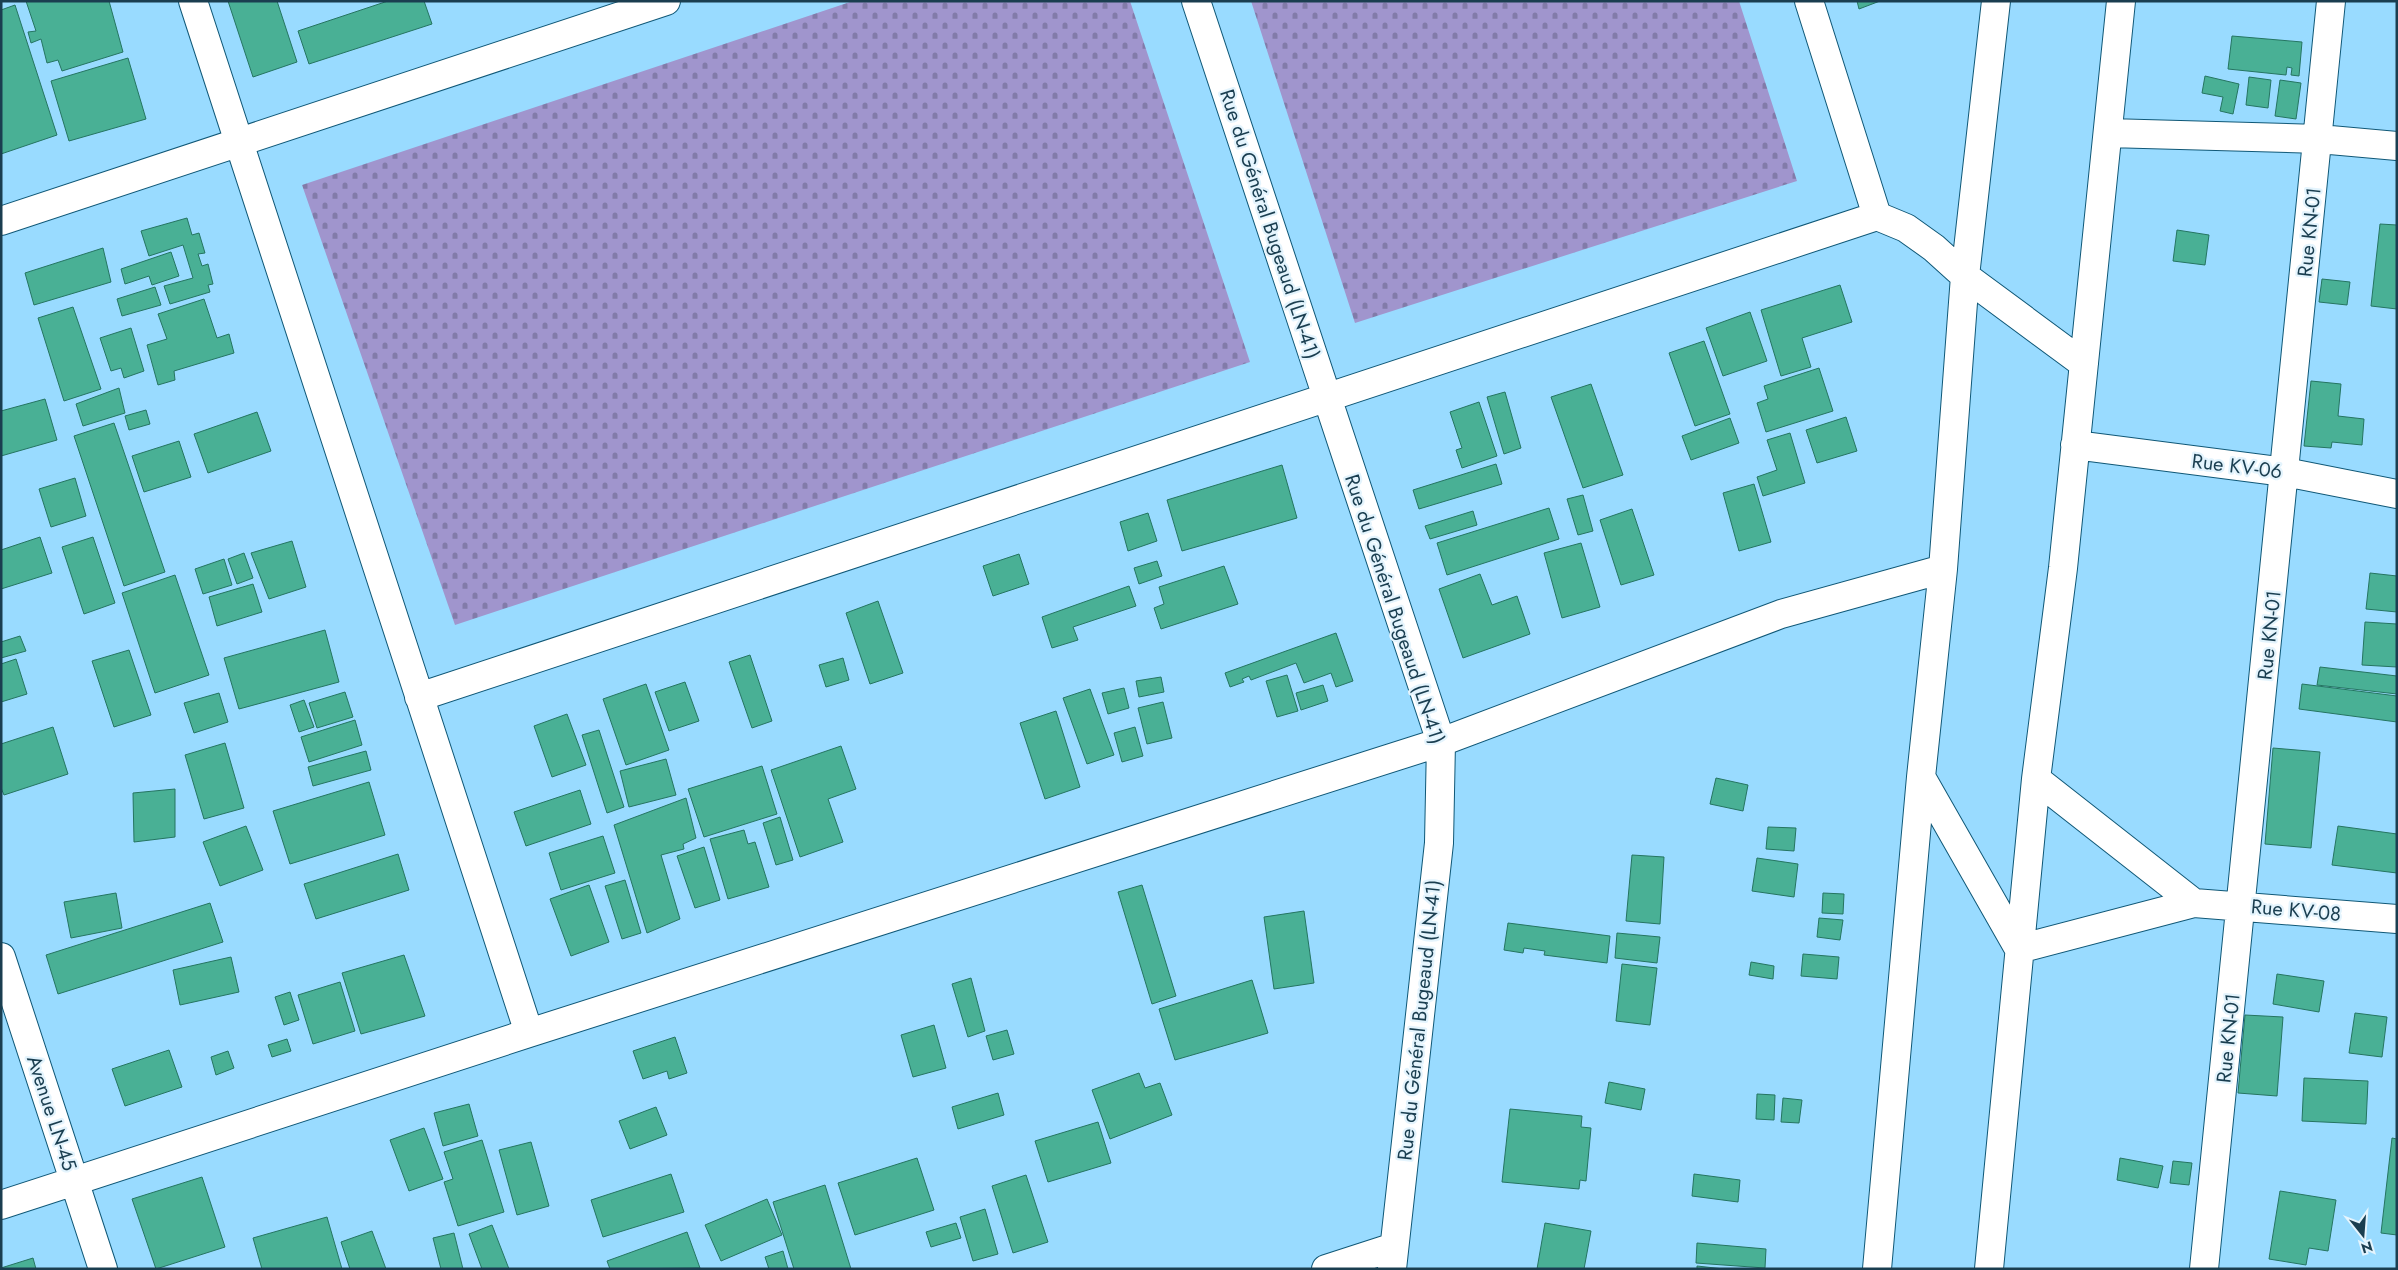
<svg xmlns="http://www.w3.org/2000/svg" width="2398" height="1270" font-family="Jost,sans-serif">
	<defs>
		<pattern id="cemetery-stones" width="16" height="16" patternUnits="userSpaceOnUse" patternTransform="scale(1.25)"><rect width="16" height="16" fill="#a095cd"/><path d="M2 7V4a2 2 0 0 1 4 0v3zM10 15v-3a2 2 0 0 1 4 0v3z" fill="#827ba9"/></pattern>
	</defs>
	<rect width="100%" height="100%" fill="#99dbff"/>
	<!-- cemetery -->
	<path fill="url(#cemetery-stones)" d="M853,1H1130L1250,362L455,625L302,185Z
		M1251,1H1739L1797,181L1355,323Z"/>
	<!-- building -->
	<path fill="#49b095" stroke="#257561" d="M26,1H109L123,52L62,71L58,60L47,63L41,39L31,43L28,32L36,31Z
		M228,1H277L297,62L253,77Z
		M388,1H424L432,24L309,64L298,31Z
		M1857,1H1880L1859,9Z
		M15,5L57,135L1,154V10Z
		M2232,36L2302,42L2299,76L2291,75L2292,68L2287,67L2286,75L2228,69Z
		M128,58L146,119L69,141L51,81Z
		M2205,76L2239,84L2233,114L2220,111L2223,97L2202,93Z
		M2249,77L2271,80L2268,108L2246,105Z
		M2280,80L2301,83L2296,119L2275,116Z
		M187,218L192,235L199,233L205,253L198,254L202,266L208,264L213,284L208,285L210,292L170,304L164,286L193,278L183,245L149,256L141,231Z
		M2380,224L2397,225V309L2371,306Z
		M2177,230L2209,235L2205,265L2173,261Z
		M103,248L111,282L34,305L25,273Z
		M171,252L179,276L152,285L149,276L125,284L121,269Z
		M2322,279L2350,282L2347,305L2319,302Z
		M1840,285L1852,322L1802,338L1811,367L1781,376L1761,310Z
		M155,287L161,305L122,316L117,299Z
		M204,299L217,338L229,334L234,353L174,371L175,380L158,385L147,345L167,339L158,314Z
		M73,307L101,389L64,401L38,318Z
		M1750,312L1767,361L1723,376L1706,328Z
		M131,328L144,371L124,378L121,368L111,371L100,338Z
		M1704,341L1730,414L1695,426L1669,353Z
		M1819,368L1833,411L1766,432L1757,403L1768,399L1764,386Z
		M2311,381L2341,384L2338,416L2364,419L2362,445L2332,442L2331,448L2304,446Z
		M1591,384L1623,475L1583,488L1551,397Z
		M119,388L125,413L83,426L76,404Z
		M1505,392L1521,448L1504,454L1487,397Z
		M45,399L57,440L1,456V411Z
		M1479,402L1497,456L1462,468L1456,450L1462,448L1450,412Z
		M146,410L150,424L129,430L125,416Z
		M257,412L271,451L208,473L194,434Z
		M1846,417L1857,451L1817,463L1806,430Z
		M1730,418L1739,443L1691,460L1682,436Z
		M114,423L165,572L124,586L74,436Z
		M1790,433L1805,483L1763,496L1757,477L1777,470L1767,440Z
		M179,441L191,477L144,492L132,456Z
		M1496,464L1502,484L1419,509L1413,490Z
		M1282,465L1297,518L1182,551L1167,500Z
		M75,478L86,516L51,527L39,489Z
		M1754,484L1771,542L1739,551L1723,493Z
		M1583,495L1593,531L1578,535L1567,499Z
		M1549,508L1559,539L1447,575L1437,543Z
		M1632,509L1654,575L1621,585L1600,520Z
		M1473,511L1477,525L1430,539L1425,526Z
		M1148,513L1157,541L1128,551L1120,522Z
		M40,537L52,573L1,589V550Z
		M93,537L115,603L84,614L62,547Z
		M292,541L306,587L269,599L251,553Z
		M1581,543L1600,607L1562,618L1544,553Z
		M244,553L253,578L237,584L228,559Z
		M1019,554L1029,584L993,596L983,566Z
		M224,559L232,585L203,594L195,569Z
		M1157,561L1162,576L1139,584L1134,568Z
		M1224,566L1238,604L1161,629L1154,608L1164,604L1159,587Z
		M2370,573L2397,576V612L2366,609Z
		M1480,574L1492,605L1517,596L1530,634L1463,658L1439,589Z
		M175,575L209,675L155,693L122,593Z
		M253,584L262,612L217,626L209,597Z
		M1129,586L1136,606L1073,627L1078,640L1052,648L1042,617Z
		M878,601L903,673L870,684L846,613Z
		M2365,622L2397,624V667L2362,665Z
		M325,630L339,682L239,709L224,658Z
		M1336,633L1353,681L1336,687L1331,673L1304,683L1296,663L1251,680L1249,676L1242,679L1244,682L1230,687L1225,673Z
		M20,636L26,651L1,658V642Z
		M129,650L151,715L114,727L92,661Z
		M750,655L772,721L752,728L729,662Z
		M843,658L849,680L826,687L819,665Z
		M16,659L27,694L1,702V664Z
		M2320,667L2397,676V694L2317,685Z
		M1287,675L1298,711L1277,717L1266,681Z
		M1161,677L1164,692L1139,697L1136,681Z
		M685,682L699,721L669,731L655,692Z
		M646,684L669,750L626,765L603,699Z
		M2302,684L2397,696V722L2299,709Z
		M1323,685L1328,701L1301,710L1296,693Z
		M1124,688L1129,708L1108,714L1102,693Z
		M1090,689L1114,755L1087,764L1063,698Z
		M345,692L353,717L317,728L309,703Z
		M219,693L228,722L194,733L184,703Z
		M304,700L314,727L299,732L290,705Z
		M1163,702L1172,738L1147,744L1138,708Z
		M1056,711L1080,787L1045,799L1020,723Z
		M567,714L586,765L552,777L534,726Z
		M355,720L362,745L309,762L301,737Z
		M53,727L68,774L4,795L1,788V744Z
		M1135,727L1143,756L1122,762L1114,733Z
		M599,730L624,807L607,813L582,735Z
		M225,743L244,808L204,819L185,755Z
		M841,746L856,789L828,799L843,842L800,857L771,770Z
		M2273,748L2320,752L2311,848L2265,844Z
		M366,751L371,770L313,786L308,767Z
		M666,759L676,795L629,807L620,771Z
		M762,766L777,814L704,837L688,789Z
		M1716,778L1748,785L1743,811L1710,804Z
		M369,782L385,835L290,864L273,811Z
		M175,789V837L134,842L133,793Z
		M580,790L591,824L526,846L514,812Z
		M686,798L696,838L683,844L684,849L661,855L680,919L647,933L614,825Z
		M780,817L793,860L776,865L763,823Z
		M246,826L263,870L220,886L203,842Z
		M2338,826L2397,834V873L2332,865Z
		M1768,827L1796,828L1794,851L1766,849Z
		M744,830L748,844L755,842L769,887L728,899L710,839Z
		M603,836L615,873L561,890L549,853Z
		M704,847L720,900L695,908L677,856Z
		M398,854L409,890L316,919L304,884Z
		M1632,855L1664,857L1660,924L1626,921Z
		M1757,858L1798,864L1794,897L1752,891Z
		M625,880L641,933L622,939L605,886Z
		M589,885L609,942L571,956L550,899Z
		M1142,885L1176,996L1152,1004L1118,892Z
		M116,893L122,928L71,938L64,902Z
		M1823,893L1844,894L1843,914L1822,913Z
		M210,903L223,942L58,994L46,955Z
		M1304,911L1314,983L1274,989L1264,917Z
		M1819,918L1843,920L1840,940L1817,937Z
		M1508,923L1610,936L1607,963L1544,955L1545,951L1524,948L1523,953L1504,950Z
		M1617,933L1660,937L1657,963L1615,958Z
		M1803,954L1839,957L1837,979L1801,976Z
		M404,955L425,1016L361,1034L342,973Z
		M231,957L239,992L180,1005L173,970Z
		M1751,962L1774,966L1773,979L1749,975Z
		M1622,964L1657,968L1650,1025L1616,1021Z
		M2277,974L2324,981L2319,1012L2273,1004Z
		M971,978L985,1031L968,1037L952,984Z
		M1252,980L1268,1033L1175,1060L1159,1009Z
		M340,982L355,1031L313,1044L298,995Z
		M290,992L299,1020L284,1025L275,997Z
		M2355,1013L2387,1017L2382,1057L2349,1053Z
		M2245,1015L2283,1017L2277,1096L2238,1093Z
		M934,1025L946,1068L913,1077L901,1035Z
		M1007,1030L1014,1054L993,1060L986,1036Z
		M675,1037L687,1073L669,1079L667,1071L643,1079L633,1051Z
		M287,1039L291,1051L272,1057L268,1045Z
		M169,1050L182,1087L125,1106L112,1069Z
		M228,1051L234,1068L216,1075L211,1057Z
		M1139,1073L1145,1088L1160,1083L1172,1115L1110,1139L1092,1090Z
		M2304,1078L2368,1081L2366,1124L2302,1121Z
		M1609,1082L1645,1089L1641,1110L1605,1103Z
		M998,1093L1004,1115L958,1129L952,1107Z
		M1757,1094L1775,1095L1774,1120L1756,1119Z
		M1783,1098L1802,1100L1799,1123L1781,1122Z
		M469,1104L478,1136L443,1146L434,1113Z
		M656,1107L667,1135L630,1149L619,1121Z
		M1510,1109L1582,1116L1581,1127L1591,1128L1586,1181L1580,1180L1579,1189L1502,1182Z
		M1098,1122L1111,1163L1048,1182L1035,1141Z
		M424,1128L443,1179L409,1191L390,1140Z
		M2392,1138L2397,1139V1235L2381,1233Z
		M482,1140L504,1212L458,1226L444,1182L453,1179L444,1152Z
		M531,1142L549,1206L517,1215L499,1150Z
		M917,1158L934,1210L855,1235L838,1183Z
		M2120,1158L2163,1166L2158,1188L2117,1180Z
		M2173,1161L2192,1163L2189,1185L2170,1183Z
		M671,1174L684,1212L603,1237L591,1200Z
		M1694,1174L1740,1180L1738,1202L1692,1196Z
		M1026,1175L1048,1242L1013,1253L992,1186Z
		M202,1177L225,1247L156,1269L132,1199Z
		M825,1185L851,1269H794L773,1202Z
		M2280,1191L2336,1200L2328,1251L2309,1248L2306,1265L2269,1259Z
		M767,1199L782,1235L721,1261L705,1225Z
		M985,1209L998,1254L973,1261L960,1217Z
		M327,1217L342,1269H262L253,1238Z
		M956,1223L961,1238L931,1247L926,1232Z
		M1545,1223L1591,1231L1584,1269H1537Z
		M492,1225L509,1269H482L469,1234Z
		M372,1231L386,1269H350L341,1242Z
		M687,1232L700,1268L610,1269L607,1261Z
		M454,1233L463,1269H441L433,1238Z
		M1697,1243L1766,1249L1765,1268L1696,1263Z
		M783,1251L788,1269H769L765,1257Z
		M33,1258L36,1269H1V1268Z
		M1697,1266L1724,1269H1697Z"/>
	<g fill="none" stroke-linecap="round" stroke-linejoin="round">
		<!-- minor casing -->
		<g stroke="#105877" stroke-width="30">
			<path id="minor" d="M193,1L529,1033
				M1196,1L1441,742L1439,843L1392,1269
				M1809,1L1877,216
				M2108,133L2319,139L2397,146
				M1,221L666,1
				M2075,445L2285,472L2397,494
				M419,697L1877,216L1906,228L1934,248L1965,276L2084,364
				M1921,777L2019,949L2194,903L2397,919
				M2036,779L2194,903
				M1,957L103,1269
				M1,1205L529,1033L1441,742L1781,614L1943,569
				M1326,1269L1394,1247
				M1877,1269L1921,777L1943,569L1965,276L1996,1
				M1989,1269L2036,779L2063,568L2121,1
				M2204,1269L2331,1"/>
		</g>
		<!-- minor -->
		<use href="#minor" stroke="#fff" stroke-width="28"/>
	</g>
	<g text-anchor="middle" stroke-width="4.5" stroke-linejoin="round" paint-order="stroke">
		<!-- street labels -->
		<g font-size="20" fill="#1a3e50" stroke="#e4f4fd">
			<text transform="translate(1270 224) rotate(72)" y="7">Rue du Général Bugeaud (LN-41)</text>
			<text transform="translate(2309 232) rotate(-84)" y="7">Rue KN-01</text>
			<text transform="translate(2237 466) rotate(7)" y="7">Rue KV-06</text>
			<text transform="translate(1395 609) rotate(72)" y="7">Rue du Général Bugeaud (LN-41)</text>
			<text transform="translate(2269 635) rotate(-84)" y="7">Rue KN-01</text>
			<text transform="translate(2296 910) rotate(5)" y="7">Rue KV-08</text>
			<text transform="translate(1419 1020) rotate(-84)" y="7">Rue du Général Bugeaud (LN-41)</text>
			<text transform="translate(2228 1038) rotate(-84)" y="7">Rue KN-01</text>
			<text transform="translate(52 1113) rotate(72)" y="7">Avenue LN-45</text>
		</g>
	</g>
	<!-- border -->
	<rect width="2398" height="1270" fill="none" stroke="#1a3e50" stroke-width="5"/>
	<!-- north arrow -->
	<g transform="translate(2363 1235) rotate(163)" stroke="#e4f4fd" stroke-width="4" paint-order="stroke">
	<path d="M0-4L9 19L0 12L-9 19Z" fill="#1a3e50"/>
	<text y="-8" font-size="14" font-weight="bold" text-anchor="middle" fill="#1a3e50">N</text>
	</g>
</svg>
